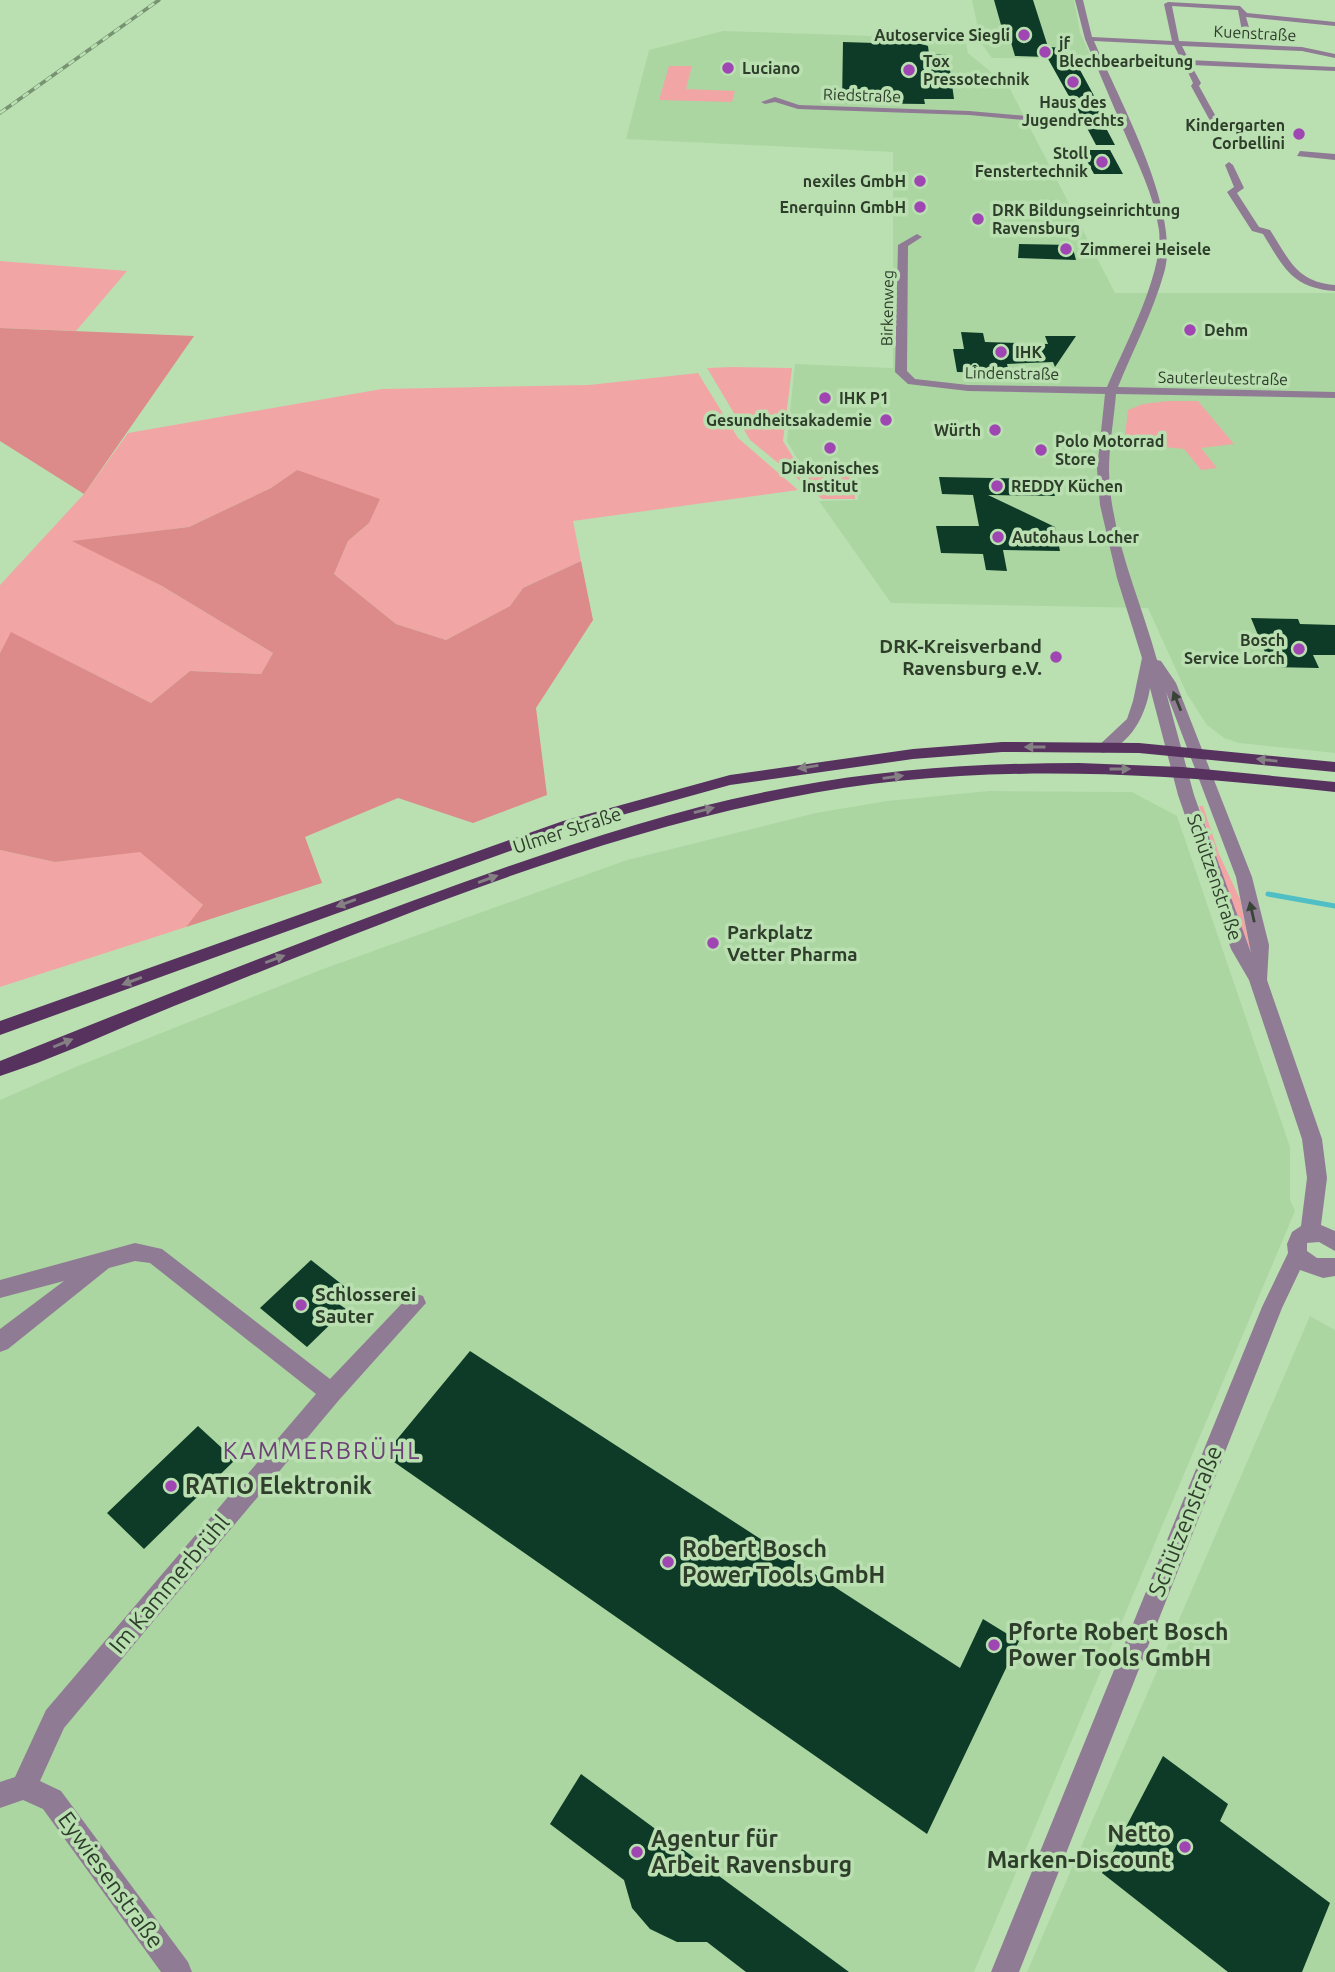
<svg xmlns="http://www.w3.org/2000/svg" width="1335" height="1972" font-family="Ubuntu,sans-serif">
	<rect width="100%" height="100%" fill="#bae0b2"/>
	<!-- built -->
	<path fill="#abd6a2" d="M972,0H1074L1080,32L1092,59L992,58L981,43Z
		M723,31L965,39L968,53L1009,87L1115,293H1335V753L1239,743L1224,738L1207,725L1187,694L1148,608L891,603L819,501L858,500V466L799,462L787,441L795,364L893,368V152L626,139L649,50Z
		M989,791L1132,792L1177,816L1290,1147V1200L1295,1211L974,1972H0V1100L73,1068L323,969L627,860L816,813L887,801Z
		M1310,1316L1335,1330V1972H1027Z"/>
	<!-- green -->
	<path fill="#f1a6a5" d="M669,66H692L686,89L735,91L732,102L659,100Z
		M0,261L127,271L76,331L0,328Z
		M731,367L792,368L783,441L796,462L853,467L855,499H822L750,440L707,368Z
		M698,373L738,438L798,490L573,521L581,561L523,588L510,606L446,640L396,624L334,574L348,541L369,523L297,470L271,488L189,527L74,541L162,586L273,653L261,674L190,671L151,703L12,633L0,653V585L84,494L128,433L382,389L589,385Z
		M1168,401H1198L1234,444L1201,448L1217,468L1201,470L1184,449L1124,443L1128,410L1143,404Z
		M1199,806H1203L1219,854L1240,899L1251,953L1246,946Z
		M0,850L55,862L140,851L204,906L186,927L0,987Z"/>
	<!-- forest -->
	<path fill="#dc8a8a" d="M0,328L194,336L84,494L0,441Z
		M297,470L380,499L369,523L348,541L334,574L396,624L446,640L510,606L523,588L581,561L593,620L536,708L547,795L473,823L398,798L305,837L322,883L186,927L203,905L140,852L55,862L0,850V653L11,632L151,703L190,671L261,674L273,653L162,586L72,541L189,527L271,488Z"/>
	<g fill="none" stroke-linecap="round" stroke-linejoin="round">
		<!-- stream -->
		<path stroke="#4fbfc5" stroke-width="5" d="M1268,894L1335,906"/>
	</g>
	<!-- building -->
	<path fill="#0e3b27" d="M994,0H1033L1048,47L1068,48L1104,114H1098L1102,120L1080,116L1047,57L1015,56L1010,39H1005Z
		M875,40L922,44L928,46L929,54L948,55L954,99H924L925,104L842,103L843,42L875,43Z
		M1087,128L1107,130L1115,145H1096Z
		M1081,150H1110L1123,174H1094Z
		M1019,244L1072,245L1076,260L1018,258Z
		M961,332L983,333L985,342L1048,344L1045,336H1076L1055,367L1053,362L1007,364L1009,373L957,372L953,349H964Z
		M939,477L1050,479L1055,496L988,495L1055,527L1060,551L1003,550L1007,571L986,570L983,554L941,553L936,526H979L973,495L942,494Z
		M1251,618L1298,619L1300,624L1335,625V655H1313L1319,668L1271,667Z
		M311,1260L349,1290L336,1302L346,1309L307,1347L260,1308Z
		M470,1351L960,1668L983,1619L1019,1641L927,1834L384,1455Z
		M198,1426L235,1460L144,1549L107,1513Z
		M1163,1756L1228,1804L1220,1821L1330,1903L1302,1972H1228L1102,1873Z
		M581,1774L849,1972H746L707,1942H677L650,1929L632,1908L624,1880L550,1824Z"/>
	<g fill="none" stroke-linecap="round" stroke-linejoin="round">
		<!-- minor -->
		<path fill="#907b94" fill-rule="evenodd" d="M1075,0H1083L1092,37L1172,41L1164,4L1168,2L1240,6L1247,13L1335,22V26L1246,17L1250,31L1246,33L1242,31L1238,10L1172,6L1179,41L1302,47L1335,54V58L1302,51L1182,46L1189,60L1335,67V71L1191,65L1201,83L1199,86L1220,124L1231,131L1227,134L1214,128L1191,86L1193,83L1185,66L1121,63L1125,61L1182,62L1174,45L1094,41C1119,100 1182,212 1164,273C1153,312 1133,350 1118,387L1335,392V398L1116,394C1114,419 1109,445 1109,470C1110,535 1140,598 1157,660L1161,661L1176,683L1252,877L1269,945L1267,980L1322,1139L1327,1178L1321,1225L1335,1231V1251L1319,1242L1307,1243V1251L1317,1258H1335V1276L1323,1278L1300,1270L1282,1308L1019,1972H991L1262,1307L1288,1253L1287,1244L1292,1232L1301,1226L1307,1178L1302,1139L1249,980L1231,949L1178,795L1150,688C1146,714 1131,745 1103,753L1096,748L1127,719L1133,701L1142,658L1117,578L1100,505L1097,469L1105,394L968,391L908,384L895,372L898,245L917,234L922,237L908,246L907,371L915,379L968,385L1107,387C1124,347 1164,273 1159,230C1154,195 1137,162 1123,129L969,115L798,109L775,102L765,104L761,102L775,97L799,105L969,111L1121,124L1085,39ZM1166,692L1236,877L1251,953L1194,795Z
			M1300,151L1335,154V160L1297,156Z
			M1229,162L1233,165L1244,188L1237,193L1259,227L1270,230C1289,259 1296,282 1335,285V291C1292,288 1284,268 1263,234L1252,231L1227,192L1234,187L1225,165Z
			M135,1243L162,1249L330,1379L409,1296L416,1294L423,1296L426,1303L339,1400L64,1728L40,1781L61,1791L188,1962L192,1972H161L43,1809L23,1800L0,1808V1782L15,1777L46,1710L316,1394L150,1263L135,1261L109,1268L8,1349L0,1352V1329L64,1281L0,1298V1280Z"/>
		<!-- major -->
		<path fill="#57325f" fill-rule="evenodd" d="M1002,742L1139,743L1335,762V772L1139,753L1002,752L913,759L730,785L568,830L0,1035V1021L563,821L730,775L913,749Z
			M1079,763L1182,767L1335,782V792C1153,772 968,761 787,798C576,840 374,927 174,1006C117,1029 59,1057 0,1076V1061C137,1006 274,952 412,901C536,856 662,810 791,787C887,769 982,763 1079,763Z"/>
		<!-- rail casing -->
		<g stroke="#779372" stroke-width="3.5">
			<path id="rail" d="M0,113L159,0"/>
		</g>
		<!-- rail -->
		<use href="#rail" stroke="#bae0b2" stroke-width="2.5" stroke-dasharray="7" stroke-linecap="butt"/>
	</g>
	<!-- one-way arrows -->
	<defs><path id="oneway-solid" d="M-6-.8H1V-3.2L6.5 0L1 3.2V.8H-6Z" transform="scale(1.75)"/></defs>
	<g fill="#384436">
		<use href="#oneway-solid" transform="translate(1177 701) rotate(-112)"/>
		<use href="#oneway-solid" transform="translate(1252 912) rotate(-103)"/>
	</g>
	<g fill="#848084">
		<use href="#oneway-solid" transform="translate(1035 747) rotate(-180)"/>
		<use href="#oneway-solid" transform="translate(1267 760) rotate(-174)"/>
		<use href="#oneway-solid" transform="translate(808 767) rotate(171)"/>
		<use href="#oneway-solid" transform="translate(1120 769)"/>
		<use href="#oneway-solid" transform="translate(893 777) rotate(-8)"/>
		<use href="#oneway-solid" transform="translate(704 810) rotate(-14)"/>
		<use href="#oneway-solid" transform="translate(488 879) rotate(-20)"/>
		<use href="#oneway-solid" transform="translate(346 903) rotate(160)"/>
		<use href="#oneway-solid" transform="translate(275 959) rotate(-21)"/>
		<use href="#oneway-solid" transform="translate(132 981) rotate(160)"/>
		<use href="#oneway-solid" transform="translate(63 1043) rotate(-22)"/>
	</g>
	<!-- markers -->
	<g fill="#9f46b2" stroke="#bae0b2" stroke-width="2.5">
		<circle cx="1024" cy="35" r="7"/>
		<circle cx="1045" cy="52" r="7"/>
		<circle cx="728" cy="68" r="7"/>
		<circle cx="909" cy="70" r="7"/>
		<circle cx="1073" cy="82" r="7"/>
		<circle cx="1299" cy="134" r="7"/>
		<circle cx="1102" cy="162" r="7"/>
		<circle cx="920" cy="181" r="7"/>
		<circle cx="920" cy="207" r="7"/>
		<circle cx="978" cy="219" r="7"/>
		<circle cx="1066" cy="249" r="7"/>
		<circle cx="1190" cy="330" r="7"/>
		<circle cx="1001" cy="352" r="7"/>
		<circle cx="825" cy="398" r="7"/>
		<circle cx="886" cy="420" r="7"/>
		<circle cx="995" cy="430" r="7"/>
		<circle cx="830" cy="448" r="7"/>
		<circle cx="1041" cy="450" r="7"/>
		<circle cx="997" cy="486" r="7"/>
		<circle cx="998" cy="537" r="7"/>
		<circle cx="1299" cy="649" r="7"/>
		<circle cx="1056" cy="657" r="7"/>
		<circle cx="713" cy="943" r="7"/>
		<circle cx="301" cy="1305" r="7"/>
		<circle cx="171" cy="1486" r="7"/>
		<circle cx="668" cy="1562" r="7"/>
		<circle cx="994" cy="1645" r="7"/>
		<circle cx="1185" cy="1847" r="7"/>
		<circle cx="637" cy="1852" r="7"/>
	</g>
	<g text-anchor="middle" stroke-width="7" stroke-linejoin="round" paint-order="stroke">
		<!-- far-street labels -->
		<g font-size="16" fill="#2e3e2b" stroke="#bae0b2">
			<text transform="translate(1255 33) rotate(3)" y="6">Kuenstraße</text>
			<text transform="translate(862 95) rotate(2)" y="6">Riedstraße</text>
			<text transform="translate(887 308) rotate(-89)" y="6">Birkenweg</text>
			<text transform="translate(1012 373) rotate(1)" y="6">Lindenstraße</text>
			<text transform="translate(1223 378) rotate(1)" y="6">Sauterleutestraße</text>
		</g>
		<!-- far-poi labels -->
		<g font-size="16" font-weight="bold" fill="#2e3e2b" stroke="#bae0b2" text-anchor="start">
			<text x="1010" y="41" text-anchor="end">Autoservice Siegli</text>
			<text x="1059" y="49">jf<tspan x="1059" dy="18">Blechbearbeitung</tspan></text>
			<text x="923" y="67">Tox<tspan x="923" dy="18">Pressotechnik</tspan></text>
			<text x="742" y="74">Luciano</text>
			<text x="1073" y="108" text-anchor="middle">Haus des<tspan x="1073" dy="18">Jugendrechts</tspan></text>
			<text x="1285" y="131" text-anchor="end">Kindergarten<tspan x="1285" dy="18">Corbellini</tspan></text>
			<text x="1088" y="159" text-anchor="end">Stoll<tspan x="1088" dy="18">Fenstertechnik</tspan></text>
			<text x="906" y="187" text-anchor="end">nexiles GmbH</text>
			<text x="906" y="213" text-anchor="end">Enerquinn GmbH</text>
			<text x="992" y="216">DRK Bildungseinrichtung<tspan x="992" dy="18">Ravensburg</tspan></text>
			<text x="1080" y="255">Zimmerei Heisele</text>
			<text x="1204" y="336">Dehm</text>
			<text x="1015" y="358">IHK</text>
			<text x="839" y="404">IHK P1</text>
			<text x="872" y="426" text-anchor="end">Gesundheitsakademie</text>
			<text x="981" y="436" text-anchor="end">Würth</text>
			<text x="1055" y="447">Polo Motorrad<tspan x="1055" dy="18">Store</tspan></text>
			<text x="830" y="474" text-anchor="middle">Diakonisches<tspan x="830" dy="18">Institut</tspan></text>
			<text x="1011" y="492">REDDY Küchen</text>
			<text x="1012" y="543">Autohaus Locher</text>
			<text x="1285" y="646" text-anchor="end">Bosch<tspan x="1285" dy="18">Service Lorch</tspan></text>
		</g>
		<!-- poi labels -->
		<g font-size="19" font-weight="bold" fill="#2e3e2b" stroke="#bae0b2" text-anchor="start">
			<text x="1042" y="653" text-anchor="end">DRK-Kreisverband<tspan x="1042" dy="22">Ravensburg e.V.</tspan></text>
			<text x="727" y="939">Parkplatz<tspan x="727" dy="22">Vetter Pharma</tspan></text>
			<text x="315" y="1301">Schlosserei<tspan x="315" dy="22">Sauter</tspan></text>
		</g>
		<!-- street labels -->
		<g font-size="19" fill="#2e3e2b" stroke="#bae0b2">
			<text transform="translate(567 830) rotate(-18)" y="7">Ulmer Straße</text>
			<text transform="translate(1215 877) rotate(71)" y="7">Schützenstraße</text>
		</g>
		<!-- near-poi labels -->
		<g font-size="23" font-weight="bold" fill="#2e3e2b" stroke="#bae0b2" text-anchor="start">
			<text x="185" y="1494">RATIO Elektronik</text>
			<text x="682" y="1557">Robert Bosch<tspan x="682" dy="26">Power Tools GmbH</tspan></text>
			<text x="1008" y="1640">Pforte Robert Bosch<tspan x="1008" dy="26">Power Tools GmbH</tspan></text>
			<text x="1171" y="1842" text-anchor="end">Netto<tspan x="1171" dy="26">Marken-Discount</tspan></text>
			<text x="651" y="1847">Agentur für<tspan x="651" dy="26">Arbeit Ravensburg</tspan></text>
		</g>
		<!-- near-street labels -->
		<g font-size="23" fill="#2e3e2b" stroke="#bae0b2">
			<text transform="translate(1185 1521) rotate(-68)" y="8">Schützenstraße</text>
			<text transform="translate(169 1584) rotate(-50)" y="8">Im Kammerbrühl</text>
			<text transform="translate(111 1880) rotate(54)" y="8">Eywiesenstraße</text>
		</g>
		<!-- near-neighbourhood labels -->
		<g font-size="24" letter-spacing="2" fill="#6d4177" stroke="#bae0b2">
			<text x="322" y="1459">KAMMERBRÜHL</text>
		</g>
	</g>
</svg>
